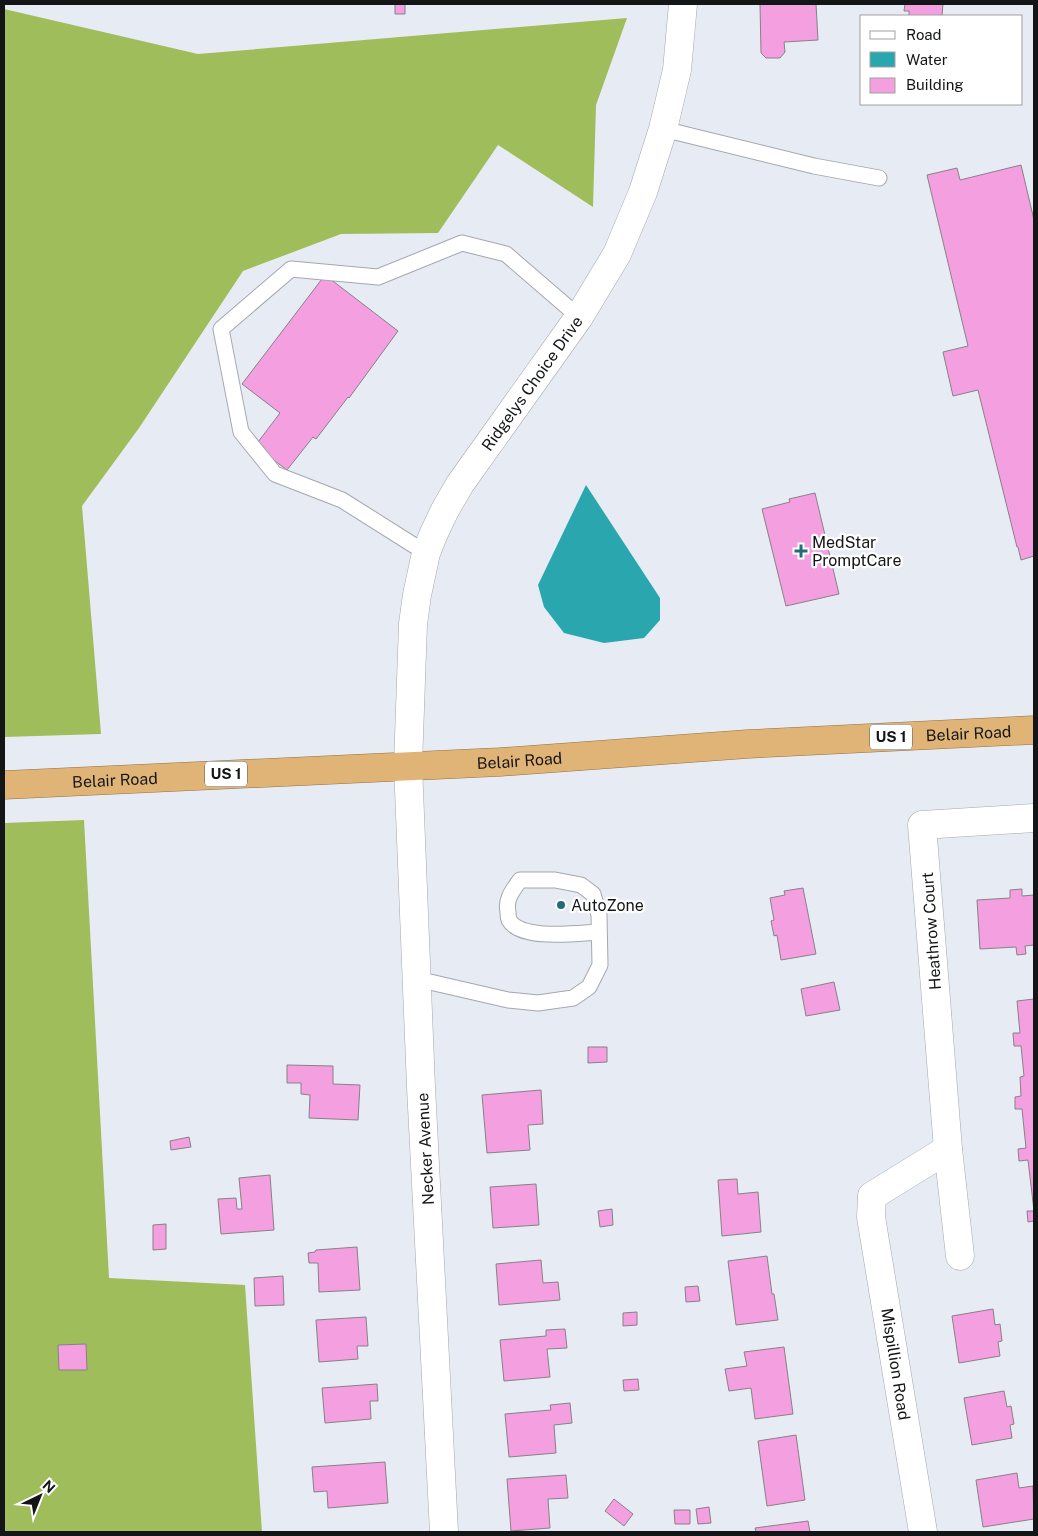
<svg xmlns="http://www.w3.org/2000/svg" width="1038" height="1536" font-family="'Public Sans',sans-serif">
	<rect width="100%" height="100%" fill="#e7ebf3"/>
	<!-- forest -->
	<path fill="#9fbd5b" d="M4,9L198,54L627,18L596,105L593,207L498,145L438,233L341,234L243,271L139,428L82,506L101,734L4,737Z
		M84,820L109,1278L245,1285L262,1532H4V823Z"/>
	<!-- water -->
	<path fill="#2aa6af" d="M586,485L660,598V620L644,638L604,643L564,633L544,607L538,585Z"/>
	<!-- building -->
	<path fill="#f39fe0" stroke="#888186" d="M395,4H405V14H395Z
		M760,4H816L818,40L784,42L785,52L780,58H766L761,53Z
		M905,4H943L942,16H909V11H904Z
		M1021,165L1034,220V556L1021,560L1018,547H1017L978,390L953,396L943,352L968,346L927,175L957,168L960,180Z
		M325,275L398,331L349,398L348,397L316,439L313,437L287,470L255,446L280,413L242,384Z
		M815,493L839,594L786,606L762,509L790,502L789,499Z
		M803,888L816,954L781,960L777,935L774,936L771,921L774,920L770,898L785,895L784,891Z
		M1022,889V896L1034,895V945L1025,946L1026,954L1017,955L1016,947L980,949L977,900L1010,898V890Z
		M834,982L840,1010L806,1016L801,989Z
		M1034,999V1221L1028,1222L1027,1211H1034L1028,1160L1019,1161L1018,1149L1026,1148L1022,1109H1015V1097L1021,1096L1020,1077L1024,1076L1021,1046H1014L1013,1033H1020L1017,1001Z
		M588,1047H607V1062L588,1063Z
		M287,1065L333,1066V1084L360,1085L358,1120L309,1118L310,1095L301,1094V1083H287Z
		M541,1090L543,1124L528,1125L530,1150L487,1153L482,1095Z
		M189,1137L191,1147L171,1150L170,1141Z
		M270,1175L274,1230L221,1234L218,1199L236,1198L237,1209H242L239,1178Z
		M737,1179L738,1194L758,1192L761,1232L722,1236L718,1180Z
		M536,1184L539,1225L493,1228L490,1187Z
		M612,1209L613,1225L600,1227L598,1211Z
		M166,1224V1249L153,1250V1225Z
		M357,1247L360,1290L319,1292L318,1263H309L308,1253L315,1252L316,1250Z
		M767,1256L772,1294H774L778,1320L736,1325L728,1261Z
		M541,1260L543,1283L558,1282L560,1300L499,1305L496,1264Z
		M283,1276L284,1305L255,1306L254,1278Z
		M698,1286L700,1301L686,1302L685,1287Z
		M993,1309L995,1325L1000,1324L1002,1341L998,1342L1000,1356L959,1363L952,1316Z
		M637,1312V1325L623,1326V1313Z
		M366,1317L368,1346H357L358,1359L319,1362L316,1320Z
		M565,1329L567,1348L547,1349L550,1377L504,1381L500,1340L546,1336V1330Z
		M86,1344L87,1370H59L58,1345Z
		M784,1347L793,1414L755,1419L751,1388L729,1391L725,1369L747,1366L744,1352Z
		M638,1379L639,1390L624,1391L623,1380Z
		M377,1384L378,1401H370L371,1419L325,1423L322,1388Z
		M1004,1391L1007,1407L1011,1406L1014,1424L1010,1425L1012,1438L972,1445L964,1398Z
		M570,1403L572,1423L554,1425L556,1453L509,1457L505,1414L551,1410L550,1405Z
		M796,1435L805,1500L767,1506L758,1441Z
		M385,1462L388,1503L328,1508L327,1491L314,1492L312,1467Z
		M1017,1473L1019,1488L1033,1486L1034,1519L983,1527L976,1480Z
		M566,1475L568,1498L548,1499L550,1528L511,1531L507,1479Z
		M614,1499L633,1514L624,1526L605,1511Z
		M709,1507L711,1523L698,1524L696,1509Z
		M674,1510H690V1524H675Z
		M808,1521L810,1532H756L755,1528Z"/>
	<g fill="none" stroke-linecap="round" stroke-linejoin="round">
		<!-- service casing -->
		<g stroke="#a4a7ae" stroke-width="17">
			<path id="service" d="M663,129L814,166L879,178
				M426,553L342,500L275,474L241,432L221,329L291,269L378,277L462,243L506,254L579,317
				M417,979L508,1000L538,1003L573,998L589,987L600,965L599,915L593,894L581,885L555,880H520C513,890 505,899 508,912C508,914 508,917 509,920C521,941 578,933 599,932"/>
		</g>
		<!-- minor casing -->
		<g stroke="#a4a7ae" stroke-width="29">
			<g id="minor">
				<path d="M960,1256L948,1149L922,825L1034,818"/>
				<path id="s1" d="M444,1532L421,1087L408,765L413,624L417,595L426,553L434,533L445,510L460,484L579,317L617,254L643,192L663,129L677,70L683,4"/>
				<path d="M923,1532L871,1217L872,1196L948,1149"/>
			</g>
		</g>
		<!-- trunk casing -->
		<g stroke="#94703f" stroke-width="29">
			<g id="trunk">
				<path id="s2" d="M4,785L500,762L748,744L1034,730"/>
			</g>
		</g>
		<!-- service -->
		<use href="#service" stroke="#fff" stroke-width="15"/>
		<!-- minor -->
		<use href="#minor" stroke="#fff" stroke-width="28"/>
		<!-- trunk -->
		<use href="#trunk" stroke="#e0b477" stroke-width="28"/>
	</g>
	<!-- markers -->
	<g fill="#246a79" stroke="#fff" stroke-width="2">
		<path d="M798.5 543.5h5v5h5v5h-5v5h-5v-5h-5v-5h5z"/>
		<circle cx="561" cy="905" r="5"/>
	</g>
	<g text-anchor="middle" stroke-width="4.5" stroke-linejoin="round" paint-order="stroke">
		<!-- shield labels -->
		<g fill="#fff" stroke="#5a5b5d" stroke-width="1">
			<rect x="870" y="724.5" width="42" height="25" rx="4"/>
			<rect x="205" y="761.5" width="42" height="25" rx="4"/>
		</g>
		<g font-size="15" font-weight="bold" fill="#131517">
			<text x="891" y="742">US 1</text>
			<text x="226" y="779">US 1</text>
		</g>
		<!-- street labels -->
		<g font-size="16" fill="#131517" stroke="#fff">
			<text dy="6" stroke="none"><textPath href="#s1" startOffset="1182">Ridgelys Choice Drive</textPath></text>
			<text dy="6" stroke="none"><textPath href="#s2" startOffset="966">Belair Road</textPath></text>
			<text dy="6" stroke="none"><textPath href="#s2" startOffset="516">Belair Road</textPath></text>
			<text dy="6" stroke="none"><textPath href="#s2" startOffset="111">Belair Road</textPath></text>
			<text transform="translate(931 931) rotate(-94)" y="6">Heathrow Court</text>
			<text transform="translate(425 1149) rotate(-93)" y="6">Necker Avenue</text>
			<text transform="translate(896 1364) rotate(81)" y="6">Mispillion Road</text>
		</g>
		<!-- poi labels -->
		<g font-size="16" fill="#131517" stroke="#fff" text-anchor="start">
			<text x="812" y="548">MedStar<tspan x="812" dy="18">PromptCare</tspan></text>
			<text x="571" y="911">AutoZone</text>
		</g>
	</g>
	<!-- border -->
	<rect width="1038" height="1536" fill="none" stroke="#131517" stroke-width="10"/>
	<!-- legend -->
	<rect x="860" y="15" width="162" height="90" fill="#ffffff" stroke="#a1a1a2"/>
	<rect x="870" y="31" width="25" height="8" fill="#ffffff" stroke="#a1a1a2"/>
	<text x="906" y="40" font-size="15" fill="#131517">Road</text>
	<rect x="870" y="52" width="25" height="15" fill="#2aa6af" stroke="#a1a1a2"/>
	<text x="906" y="65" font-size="15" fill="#131517">Water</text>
	<rect x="870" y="78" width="25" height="15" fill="#f39fe0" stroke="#a1a1a2"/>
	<text x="906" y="90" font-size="15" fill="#131517">Building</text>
	<!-- north arrow -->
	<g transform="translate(40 1496) rotate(43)" stroke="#ffffff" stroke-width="4" paint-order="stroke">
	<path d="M0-4L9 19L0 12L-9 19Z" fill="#131517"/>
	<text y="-8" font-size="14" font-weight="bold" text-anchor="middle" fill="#131517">N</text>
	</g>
</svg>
